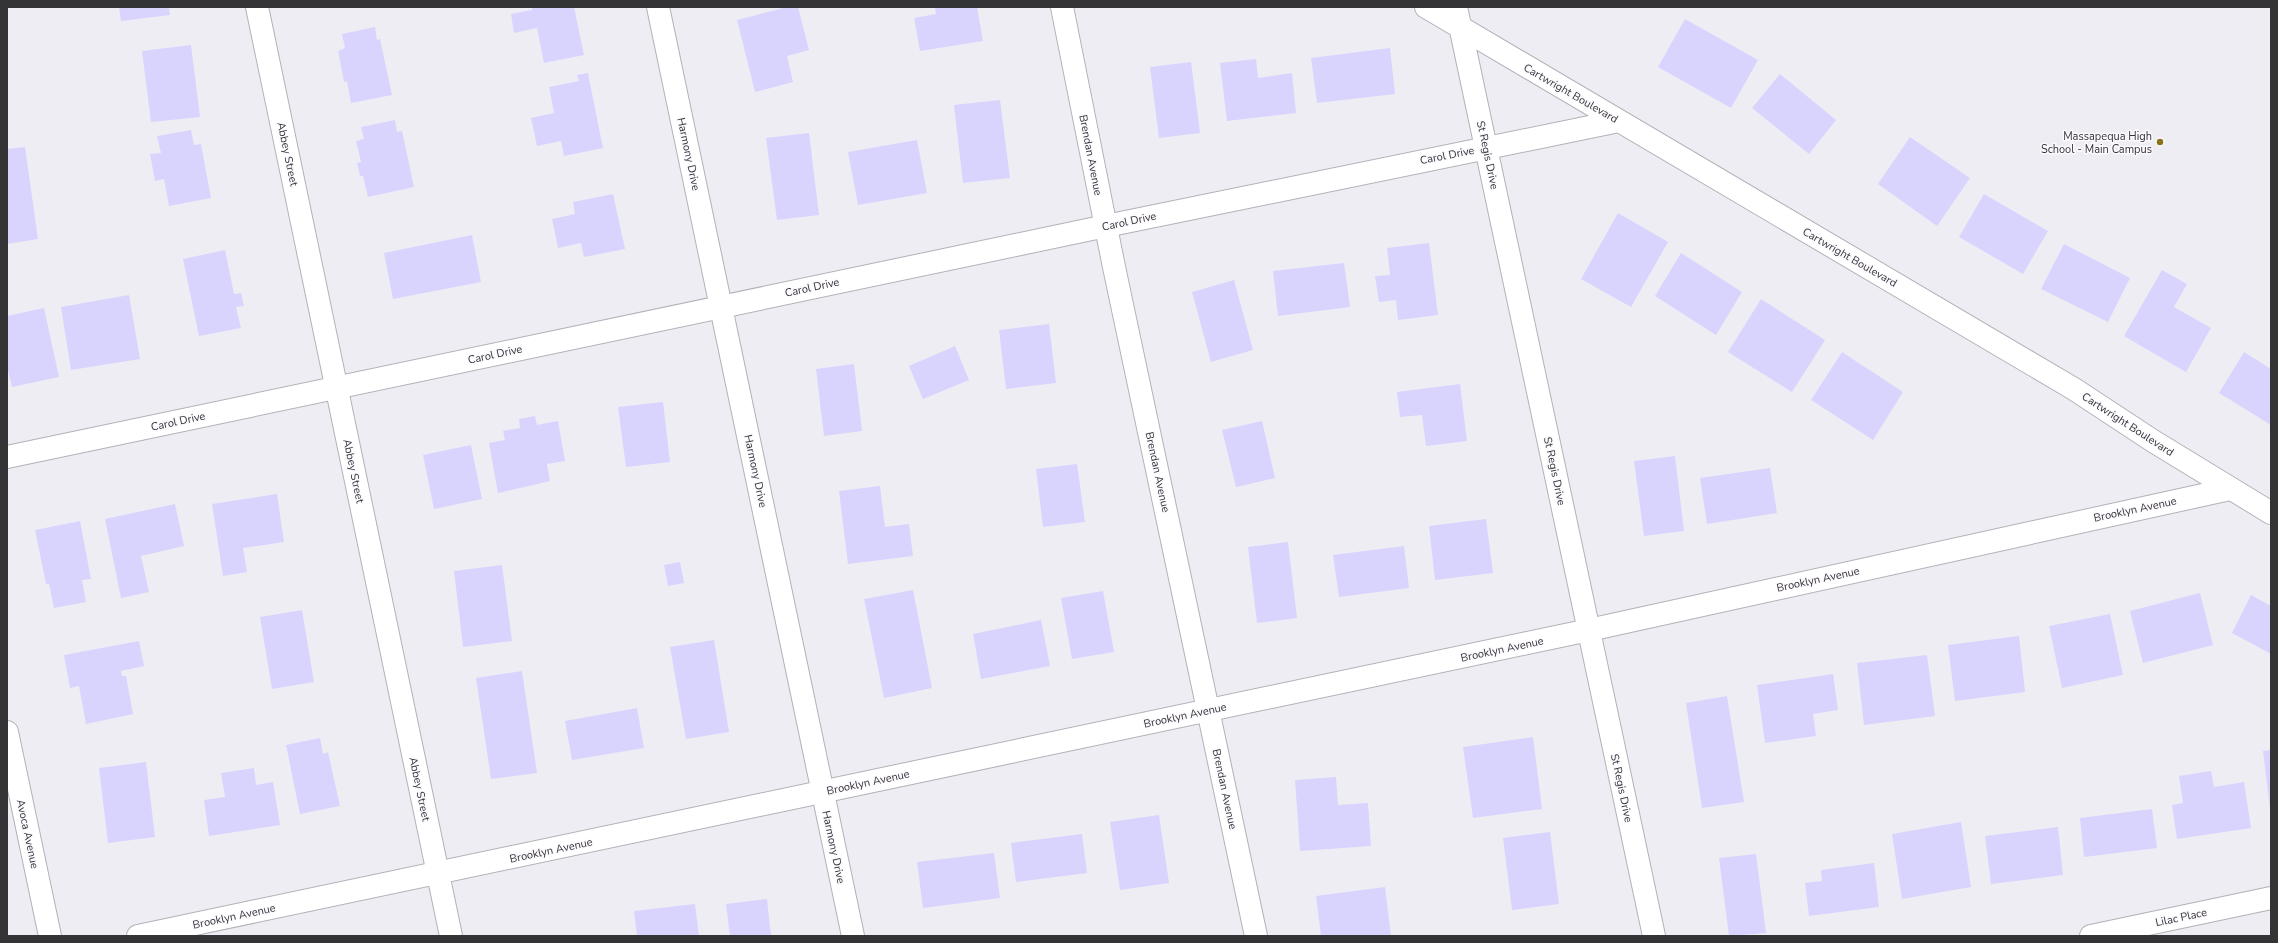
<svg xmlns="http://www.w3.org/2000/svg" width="2278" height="943" font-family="'Nunito Sans',sans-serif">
	<rect width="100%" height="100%" fill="#efedf4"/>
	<!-- building -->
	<path fill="#d8d4fd" d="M119,7H169L170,15L121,21Z
		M532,7H574L584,55L544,63L537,28L514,33L511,14L532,10Z
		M787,7H798L809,50L787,56L793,82L755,92L737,20Z
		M935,7H977L983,41L920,51L914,18L936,14Z
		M1685,19L1758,60L1731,108L1658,67Z
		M375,27L377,40L380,39L392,95L351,103L347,81L344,82L338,51L345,48L342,34Z
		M191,45L200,117L151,122L142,51Z
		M1390,48L1395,94L1317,103L1311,58Z
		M1256,59L1258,78L1292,73L1296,113L1227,121L1220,63Z
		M1191,62L1200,133L1159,138L1150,67Z
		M588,73L603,148L564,156L561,141L537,146L531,118L554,113L549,87L579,81L577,75Z
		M1780,74L1836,120L1809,154L1752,108Z
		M1000,100L1010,178L963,183L954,105Z
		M395,120L397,132L402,131L414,187L368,197L363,176H360L357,163L361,162L356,141L364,139L361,127Z
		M191,130L194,145L201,144L211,198L169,206L164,179L155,181L150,154L161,153L157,136Z
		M809,133L819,215L777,220L766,138Z
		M1910,137L1970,178L1937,226L1878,184Z
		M917,140L927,193L858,205L848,152Z
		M25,147L38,239L7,244V149Z
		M613,194L625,249L584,257L581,243L558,248L552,219L575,214L573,202Z
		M1984,194L2048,231L2023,274L1959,237Z
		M1618,213L1668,242L1631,307L1581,279Z
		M472,235L481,282L393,299L384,253Z
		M1429,243L1438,315L1398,320L1396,300L1379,302L1375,276L1390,275L1387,248Z
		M2064,244L2130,278L2108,322L2041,289Z
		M225,250L234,294L241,293L244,306L236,307L241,328L199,336L183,259Z
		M1681,253L1742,292L1716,335L1655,296Z
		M1344,263L1350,307L1278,316L1273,271Z
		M2162,270L2187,284L2174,307L2211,328L2186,372L2124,336Z
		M1234,280L1253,350L1211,362L1192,292Z
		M129,295L140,359L71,370L61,307Z
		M1761,299L1825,340L1792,392L1728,352Z
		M44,308L59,377L12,387L7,366V316Z
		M1049,324L1056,383L1006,389L999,330Z
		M955,346L969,380L923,399L909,366Z
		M1842,352L1903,392L1873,440L1811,400Z
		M2244,352L2271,369V425L2219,393Z
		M854,364L862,431L824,436L816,369Z
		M1460,384L1467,441L1426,446L1422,415L1400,417L1397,392Z
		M663,402L670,462L626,467L618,407Z
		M535,416L537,425L558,421L565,461L547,464L550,481L498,493L489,443L505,440L503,431L520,428L519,419Z
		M1262,421L1275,478L1236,487L1222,430Z
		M471,445L482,499L434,509L423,455Z
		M1675,456L1684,531L1644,536L1634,461Z
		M1077,464L1085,522L1043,527L1036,469Z
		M1770,468L1777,513L1707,524L1700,478Z
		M880,486L885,527L909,524L913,556L848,564L839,491Z
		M277,494L284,542L243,548L247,572L223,576L212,504Z
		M175,504L184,546L141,556L149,592L121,598L105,519Z
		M1486,519L1493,573L1435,580L1429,526Z
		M80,521L91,579L82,580L86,602L54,608L49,584H46L35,530Z
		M1288,542L1297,618L1257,623L1248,547Z
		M1404,546L1409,588L1339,597L1333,555Z
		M680,562L684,583L668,586L664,565Z
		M502,565L512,641L463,647L454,571Z
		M913,590L932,688L884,698L864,599Z
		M1103,591L1114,652L1072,659L1061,598Z
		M2200,593L2213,645L2143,663L2130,611Z
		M2251,595L2271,606V654L2232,633Z
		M302,610L314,682L272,689L260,617Z
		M2110,614L2123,675L2062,688L2049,626Z
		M1041,620L1050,666L981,679L973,634Z
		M2019,636L2025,692L1955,701L1948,645Z
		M714,640L729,732L686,739L670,647Z
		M139,641L144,666L121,671L122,676H126L133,714L86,724L79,686L70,688L64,655Z
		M1927,655L1935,716L1864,725L1857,663Z
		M522,671L537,773L491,779L476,678Z
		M1833,674L1838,710L1813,714L1816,736L1765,743L1757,685Z
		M1727,696L1744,802L1702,808L1686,703Z
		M637,708L644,748L572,760L565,721Z
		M1533,737L1542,809L1473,818L1463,747Z
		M320,738L323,754L328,752L340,806L300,814L286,745Z
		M2271,750V807L2270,808L2263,751Z
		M146,762L155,837L108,843L99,768Z
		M254,768L256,785L273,782L280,825L209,836L204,800L225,797L221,773Z
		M2211,771L2214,787L2244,782L2251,828L2177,839L2172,805L2183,803L2179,776Z
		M1336,777L1338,805L1368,803L1371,846L1300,851L1295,780Z
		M2152,809L2157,848L2084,857L2080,818Z
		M1159,815L1169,883L1120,890L1110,822Z
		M1961,822L1971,887L1902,899L1892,834Z
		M2058,827L2063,875L1991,884L1985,836Z
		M1550,832L1559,904L1512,910L1503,838Z
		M1082,834L1087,873L1016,882L1011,843Z
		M994,853L1000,898L923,908L917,862Z
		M1756,854L1766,933L1729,936L1719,858Z
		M1874,863L1879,907L1809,916L1805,883L1822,881L1821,870Z
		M1385,887L1391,936H1321L1316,896Z
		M767,899L771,936H730L726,904Z
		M695,904L699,936H637L634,911Z"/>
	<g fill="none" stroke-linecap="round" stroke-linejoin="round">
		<!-- minor casing -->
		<g stroke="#b3b1b8" stroke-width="24">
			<path id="minor" d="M257,7L451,936
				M658,7L853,936
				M1062,7L1114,267L1256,936
				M1426,7L2074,389L2153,441L2271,513
				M1456,7L1654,936
				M7,457L1106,226L1619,121
				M7,732L50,936
				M138,936L1589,630L2230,489
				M2091,936L2271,898"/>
		</g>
		<!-- minor -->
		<use href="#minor" stroke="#fff" stroke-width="22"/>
	</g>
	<!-- markers -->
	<circle fill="#8a7316" stroke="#fcfaff" stroke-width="1.5" cx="2160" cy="142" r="4"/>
	<g text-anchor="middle" stroke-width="3" stroke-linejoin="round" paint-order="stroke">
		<!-- street labels -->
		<g font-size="11" fill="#343336" stroke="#fcfaff">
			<text transform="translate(1571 93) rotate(30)" y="4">Cartwright Boulevard</text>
			<text transform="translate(288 154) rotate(78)" y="4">Abbey Street</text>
			<text transform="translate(689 154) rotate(78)" y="4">Harmony Drive</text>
			<text transform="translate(1091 155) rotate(79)" y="4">Brendan Avenue</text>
			<text transform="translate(1447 155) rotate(-11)" y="4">Carol Drive</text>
			<text transform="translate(1488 155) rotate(78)" y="4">St Regis Drive</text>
			<text transform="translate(1129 221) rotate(-12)" y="4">Carol Drive</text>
			<text transform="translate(1850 257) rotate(30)" y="4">Cartwright Boulevard</text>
			<text transform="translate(812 287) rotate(-12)" y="4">Carol Drive</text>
			<text transform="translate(495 354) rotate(-12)" y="4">Carol Drive</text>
			<text transform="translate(178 421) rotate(-12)" y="4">Carol Drive</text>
			<text transform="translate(2128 424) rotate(33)" y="4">Cartwright Boulevard</text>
			<text transform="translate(354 471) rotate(78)" y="4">Abbey Street</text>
			<text transform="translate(756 471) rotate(78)" y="4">Harmony Drive</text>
			<text transform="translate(1555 471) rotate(78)" y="4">St Regis Drive</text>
			<text transform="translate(1158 472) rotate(78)" y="4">Brendan Avenue</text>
			<text transform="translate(2135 509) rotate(-12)" y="4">Brooklyn Avenue</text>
			<text transform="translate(1818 579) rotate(-12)" y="4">Brooklyn Avenue</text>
			<text transform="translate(1502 649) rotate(-12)" y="4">Brooklyn Avenue</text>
			<text transform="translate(1185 715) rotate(-12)" y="4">Brooklyn Avenue</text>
			<text transform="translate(868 782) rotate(-12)" y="4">Brooklyn Avenue</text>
			<text transform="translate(1622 788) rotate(78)" y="4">St Regis Drive</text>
			<text transform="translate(420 789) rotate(78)" y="4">Abbey Street</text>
			<text transform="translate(1225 789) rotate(78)" y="4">Brendan Avenue</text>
			<text transform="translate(28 834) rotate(78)" y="4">Avoca Avenue</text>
			<text transform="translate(834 847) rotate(78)" y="4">Harmony Drive</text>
			<text transform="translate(551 850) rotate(-12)" y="4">Brooklyn Avenue</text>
			<text transform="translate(234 916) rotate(-12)" y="4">Brooklyn Avenue</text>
			<text transform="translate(2181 917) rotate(-12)" y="4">Lilac Place</text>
		</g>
		<!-- poi labels -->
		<g font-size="11" fill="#343336" stroke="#fcfaff" text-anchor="end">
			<text x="2152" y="140">Massapequa High<tspan x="2152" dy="13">School - Main Campus</tspan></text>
		</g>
	</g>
	<!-- border -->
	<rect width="2278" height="943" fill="none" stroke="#343336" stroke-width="16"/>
</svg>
